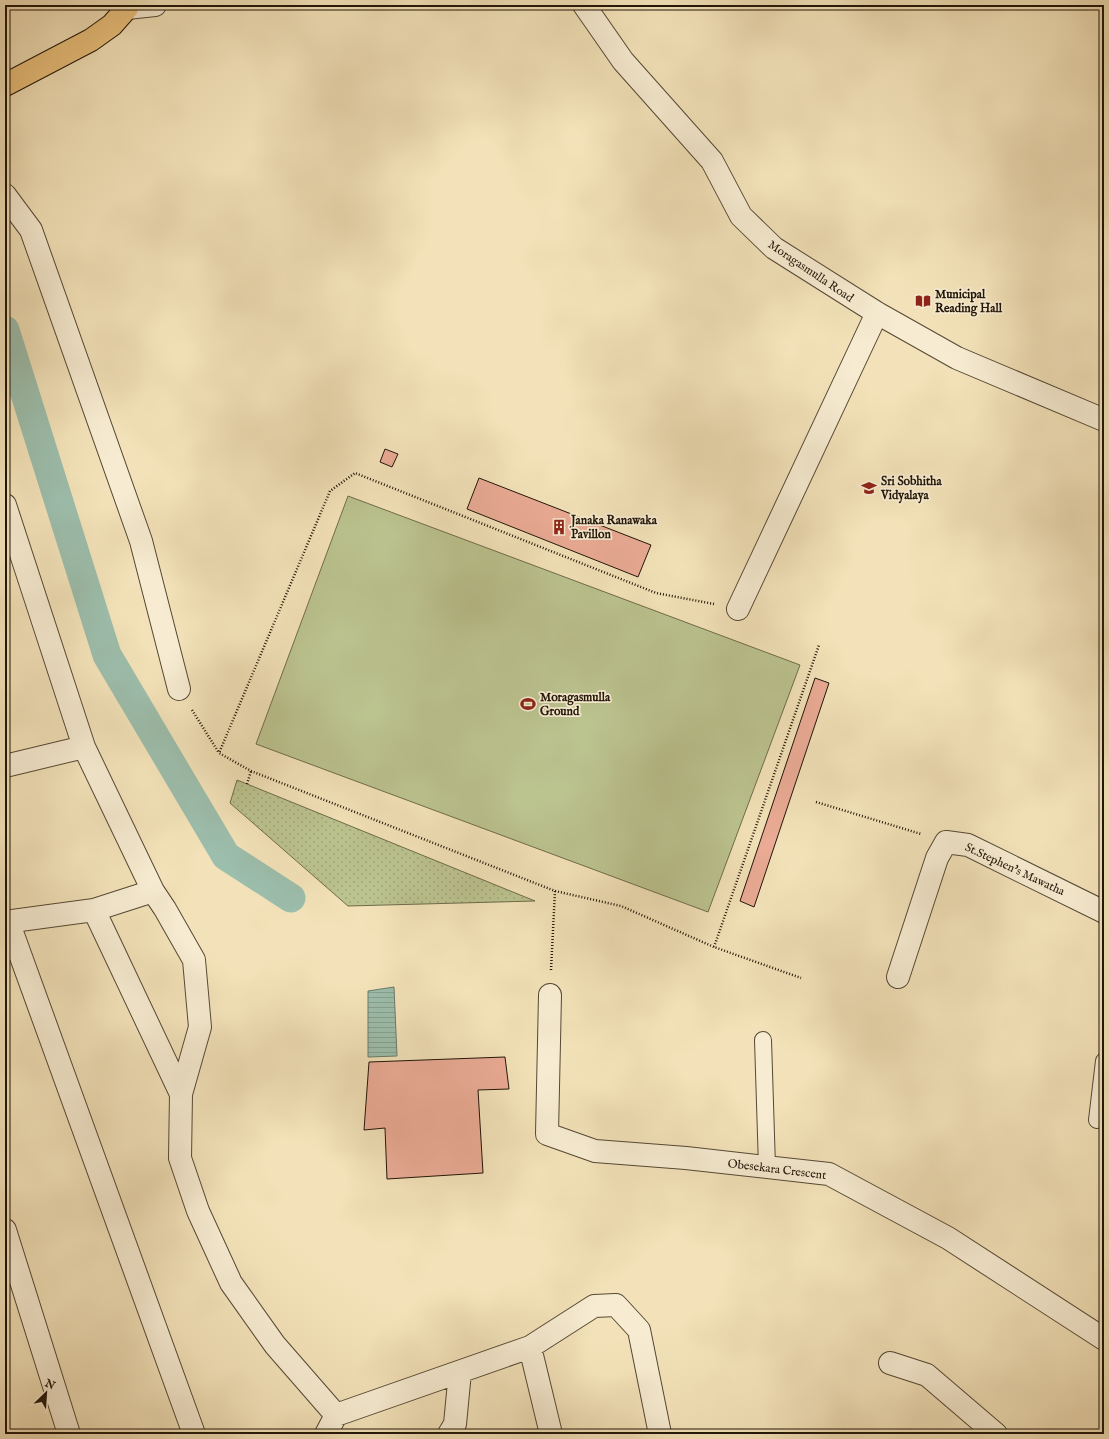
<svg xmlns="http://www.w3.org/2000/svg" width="1109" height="1439" font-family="'IM FELL English',serif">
	<defs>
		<pattern id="park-dots" width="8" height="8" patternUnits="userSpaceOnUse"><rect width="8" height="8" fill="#bbc38f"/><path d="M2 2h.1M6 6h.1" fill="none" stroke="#a0a77a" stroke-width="1.8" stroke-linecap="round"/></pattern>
		<pattern id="water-rules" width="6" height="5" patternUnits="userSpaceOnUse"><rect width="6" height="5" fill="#9cbeac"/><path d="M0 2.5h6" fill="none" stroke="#86a292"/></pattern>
	</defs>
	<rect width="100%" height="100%" fill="#f3e2b9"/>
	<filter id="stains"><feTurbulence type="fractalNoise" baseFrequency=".005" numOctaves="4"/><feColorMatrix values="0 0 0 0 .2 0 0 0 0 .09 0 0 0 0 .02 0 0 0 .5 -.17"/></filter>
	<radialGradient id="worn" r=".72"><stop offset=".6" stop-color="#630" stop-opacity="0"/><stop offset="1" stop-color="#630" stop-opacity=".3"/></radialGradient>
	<!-- green -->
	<path fill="#bbc38f" stroke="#6e6c4b" d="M348,496L800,665L708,912L256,744Z"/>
	<!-- park -->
	<path fill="url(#park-dots)" stroke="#6e6c4b" d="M237,780L247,784L535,901L348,906L230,803Z"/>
	<!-- water -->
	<path fill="url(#water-rules)" stroke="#6a7a6a" d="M394,987L397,1056L368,1057V991Z"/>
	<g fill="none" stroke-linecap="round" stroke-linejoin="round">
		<!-- canal -->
		<path stroke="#9cbeac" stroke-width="29" d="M5,330L107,655L226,856L291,898"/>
	</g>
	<!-- building -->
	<path fill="#ebab96" stroke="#201507" d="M385,449L398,454L392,467L380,462Z
		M479,478L651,545L638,577L467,509Z
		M815,678L829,683L754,907L740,901Z
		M505,1057L509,1089L478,1090L483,1173L387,1179L385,1128L364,1130L369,1062Z"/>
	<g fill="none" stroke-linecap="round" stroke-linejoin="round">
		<!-- service casing -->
		<g stroke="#554834" stroke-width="18">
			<path id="service" d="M763,1040L767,1167
				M1097,1120L1104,1061"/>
		</g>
		<!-- minor casing -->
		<g stroke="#554834" stroke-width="24">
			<path id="minor" d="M584,5L623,61L712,161L741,216L774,248L877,313L957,358L1104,420
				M127,8L155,5
				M5,195L31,230L141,541L179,689
				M5,505L84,747L153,891L165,909L194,960L200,1027L181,1094L180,1158L198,1211L231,1283L275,1345L336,1415
				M738,609L877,313
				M5,766L84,747
				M94,910L181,1094
				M8,921L194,1434
				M5,922L94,910L153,891
				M898,977L937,858L946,842L968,845L1104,912
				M550,995L547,1134L595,1151L686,1158L829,1174L948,1238L1104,1339
				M5,1230L69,1434
				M530,1347L551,1434
				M890,1363L927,1375L996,1434
				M336,1415L530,1347L594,1306L616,1305L639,1330L660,1434
				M326,1434L336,1415
				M449,1434L455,1424L460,1372"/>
		</g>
		<!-- primary casing -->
		<g stroke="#201507" stroke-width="24">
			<path id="primary" d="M5,85L91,40L112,25L127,8V5"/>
		</g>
		<!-- path -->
		<path stroke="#201507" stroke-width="2.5" stroke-dasharray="1 2" stroke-linecap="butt" d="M714,604L656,593L355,473L330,491L219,753L251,771L555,891L621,906L714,947L801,978
			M192,710L219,753
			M247,784L251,771
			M816,802L921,834
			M714,947L819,645
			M551,970L555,891"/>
		<!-- service -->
		<use href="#service" stroke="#f7ecd2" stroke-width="16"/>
		<!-- minor -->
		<use href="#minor" stroke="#f7ecd2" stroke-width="22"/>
		<!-- primary -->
		<use href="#primary" stroke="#eac17c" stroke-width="22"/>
	</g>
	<!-- icons -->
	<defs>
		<g id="library-bare" transform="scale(1.2)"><path d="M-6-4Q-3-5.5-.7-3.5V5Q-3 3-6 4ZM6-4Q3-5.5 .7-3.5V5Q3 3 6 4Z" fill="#8f2418" stroke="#f7ecd2" stroke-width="2.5" paint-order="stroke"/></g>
		<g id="school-bare" transform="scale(1.2)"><path d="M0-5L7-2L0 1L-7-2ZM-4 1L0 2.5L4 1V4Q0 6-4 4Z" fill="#8f2418" stroke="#f7ecd2" stroke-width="2.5" paint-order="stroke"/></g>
		<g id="building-bare" transform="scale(1.2)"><path d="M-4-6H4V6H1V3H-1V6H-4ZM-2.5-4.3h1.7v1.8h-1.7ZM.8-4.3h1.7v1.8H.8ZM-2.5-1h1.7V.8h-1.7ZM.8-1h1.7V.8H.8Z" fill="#8f2418" stroke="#f7ecd2" stroke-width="2.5" paint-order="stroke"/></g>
		<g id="stadium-bare" transform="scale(1.2)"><path d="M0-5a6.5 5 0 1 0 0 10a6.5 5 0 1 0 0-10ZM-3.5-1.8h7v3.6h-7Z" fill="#8f2418" stroke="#f7ecd2" stroke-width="2.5" paint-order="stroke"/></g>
	</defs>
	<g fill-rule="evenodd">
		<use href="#library-bare" x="923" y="301"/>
		<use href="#school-bare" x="869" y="488"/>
		<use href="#building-bare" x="559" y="527"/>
		<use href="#stadium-bare" x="528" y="704"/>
	</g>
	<g text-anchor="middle" stroke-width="3.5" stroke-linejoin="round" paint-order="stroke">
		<!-- street labels -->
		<g font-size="12" fill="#201507" stroke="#f7ecd2">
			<text transform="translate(811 271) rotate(34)" y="4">Moragasmulla Road</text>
			<text transform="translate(1015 869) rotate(25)" y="4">St.Stephen's Mawatha</text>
			<text transform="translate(777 1169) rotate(7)" y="4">Obesekara Crescent</text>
		</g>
		<!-- poi labels -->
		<g font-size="12" font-weight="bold" fill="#201507" stroke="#f7ecd2" text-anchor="start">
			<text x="935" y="298">Municipal<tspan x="935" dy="14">Reading Hall</tspan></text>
			<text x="881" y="485">Sri Sobhitha<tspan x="881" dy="14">Vidyalaya</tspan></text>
			<text x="571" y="524">Janaka Ranawaka<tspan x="571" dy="14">Pavillon</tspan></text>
			<text x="540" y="701">Moragasmulla<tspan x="540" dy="14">Ground</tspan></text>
		</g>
	</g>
	<!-- margin -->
	<rect width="1109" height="1439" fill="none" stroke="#f3e2b9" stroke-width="20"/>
	<rect x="6" y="6" width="1097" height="1427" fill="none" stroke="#201507" stroke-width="2"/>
	<rect x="10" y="10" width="1089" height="1419" fill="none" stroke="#201507"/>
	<!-- north arrow -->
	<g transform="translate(46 1393) rotate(25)" stroke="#f7ecd2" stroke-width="3" paint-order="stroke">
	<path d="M0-3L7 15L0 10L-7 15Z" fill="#201507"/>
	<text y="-6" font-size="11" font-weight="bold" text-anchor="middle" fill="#201507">N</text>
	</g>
	<rect width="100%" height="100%" filter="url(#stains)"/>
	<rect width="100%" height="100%" fill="url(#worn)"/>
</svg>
